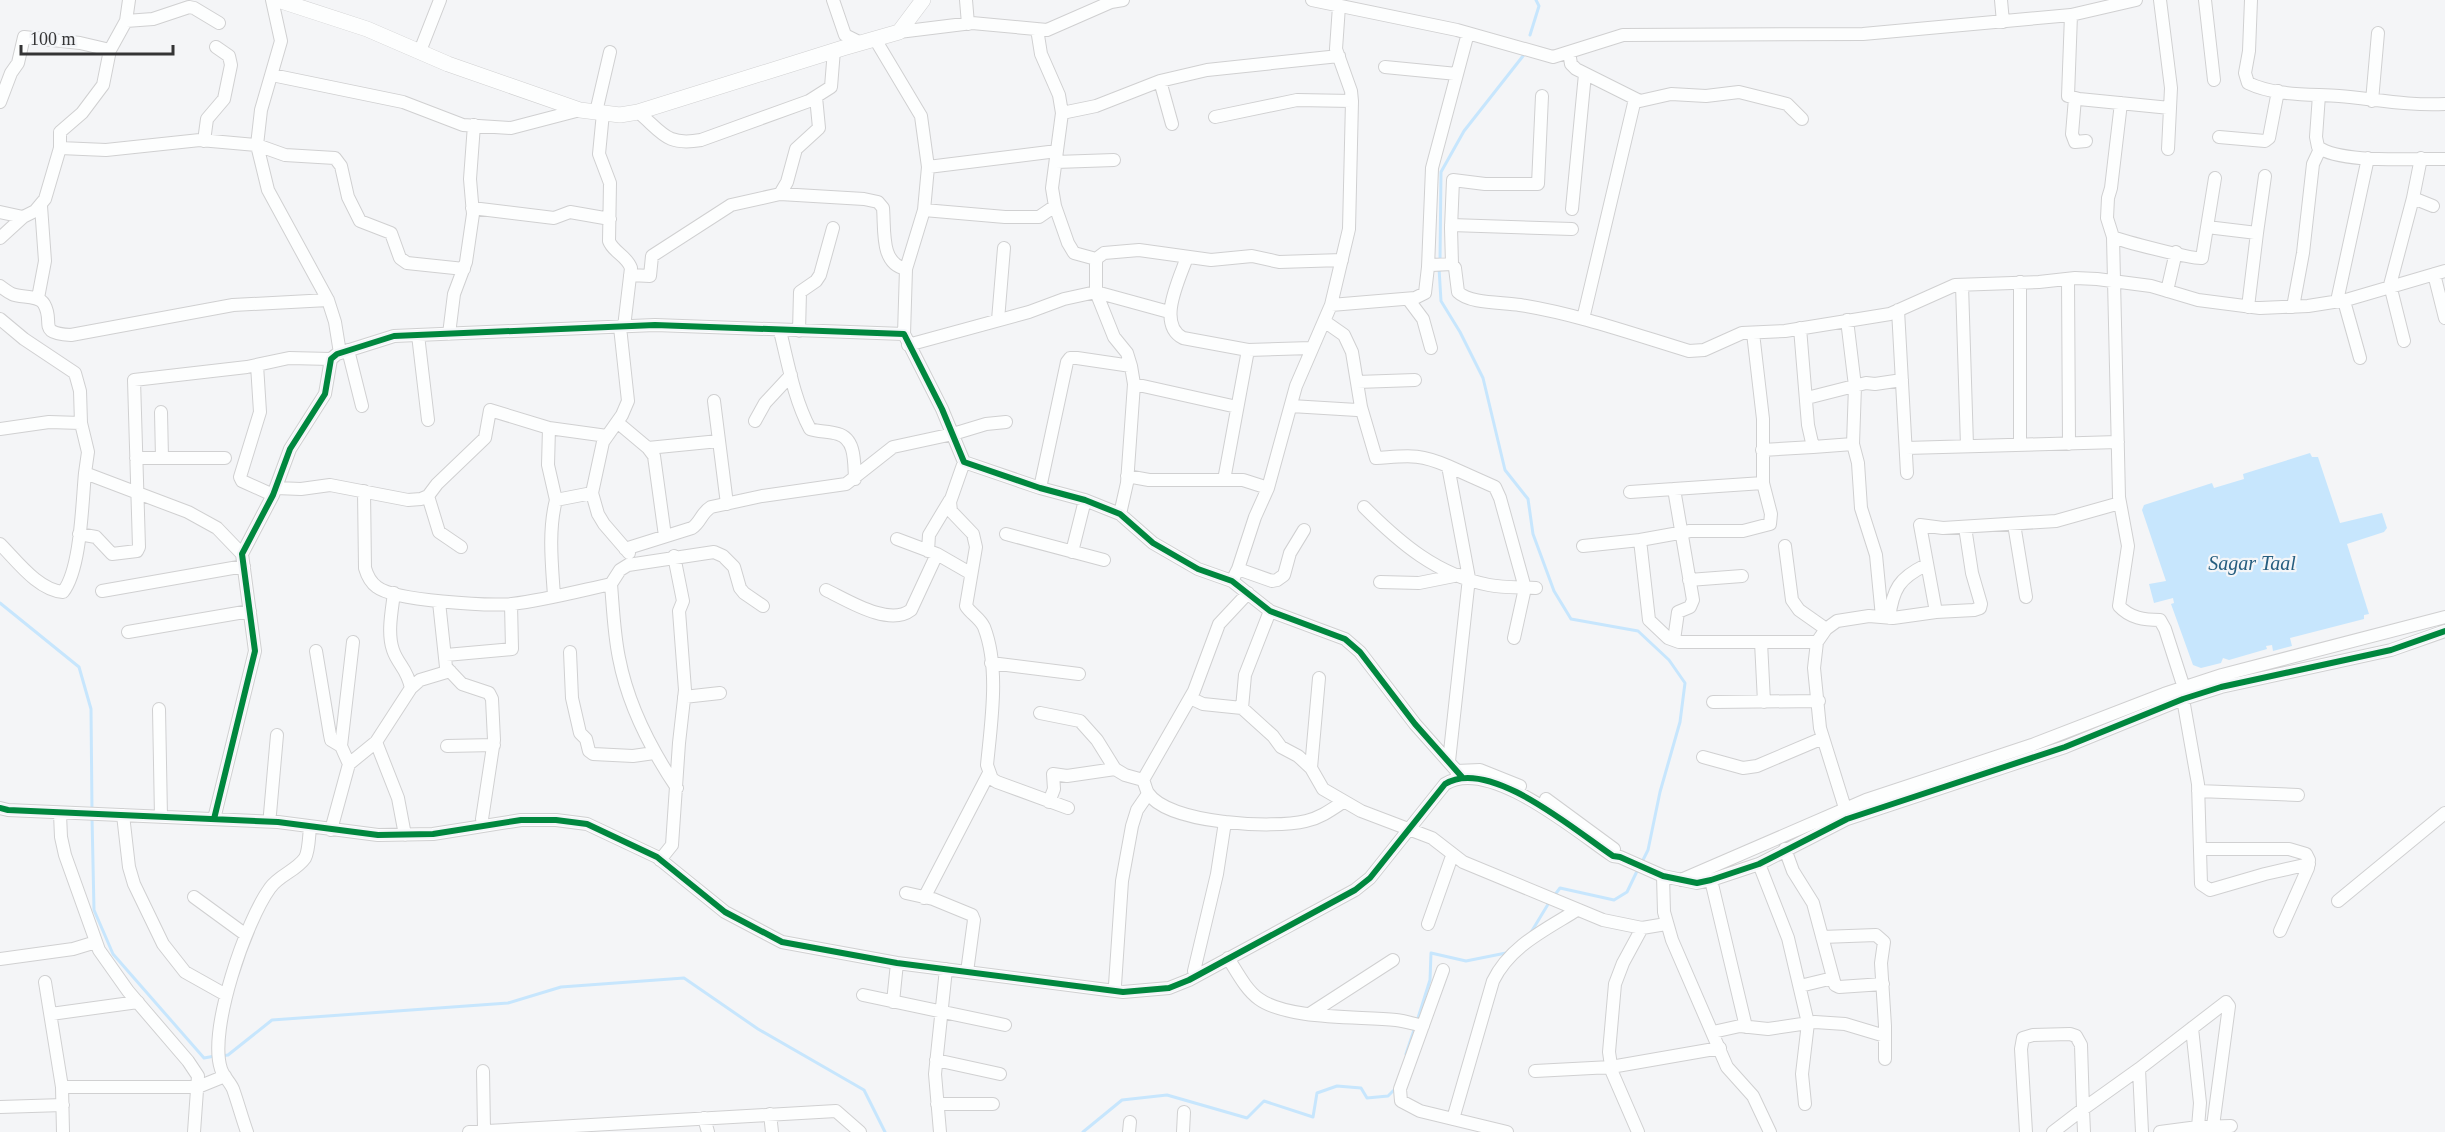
<svg xmlns="http://www.w3.org/2000/svg" width="2445" height="1132" font-family="Georgia,serif">
	<rect width="100%" height="100%" fill="#f4f5f7"/>
	<!-- water -->
	<path fill="#c7e6fd" d="M2310,453L2312,457H2318L2340,523L2382,513L2387,528L2384,532L2347,544L2369,614L2364,615V619L2290,638L2292,646L2273,651L2272,645L2266,646L2267,649L2229,660L2223,658L2221,663L2201,668L2193,665L2171,604L2174,603L2173,598L2154,603L2149,584L2166,581L2142,510L2144,505L2212,483L2214,488L2244,479L2243,474Z"/>
	<g fill="none" stroke-linecap="round" stroke-linejoin="round">
		<!-- stream -->
		<path stroke="#c7e6fd" stroke-width="3" d="M1530,35L1539,6L1536,0
			M1440,261L1441,172L1464,131L1523,56
			M1439,268L1441,301L1460,332L1483,378L1505,470L1528,499L1533,534L1554,591L1571,619L1638,631L1669,660L1685,683L1680,722L1660,792L1648,850L1642,862
			M0,603L79,667L91,709L92,810
			M92,817L94,910L113,954L204,1058L215,1056
			M1554,896L1560,888L1614,900L1627,892L1639,867
			M1530,934L1550,901
			M1418,1018L1430,980L1431,953L1466,961L1506,953
			M1406,1054L1414,1030
			M221,1056L228,1055L272,1020L508,1003L561,987L684,978L758,1029L864,1090L885,1132
			M1083,1132L1122,1100L1167,1095L1247,1118L1264,1101L1313,1117L1317,1093L1337,1086L1361,1088L1367,1098L1388,1096L1395,1089"/>
		<!-- minor casing -->
		<g stroke="#d0d0d1" stroke-width="14">
			<path id="minor" d="M272,0L281,41L261,110L257,145L268,190L328,300L335,322L340,353
				M833,0L845,35L861,43
				M966,0L968,24
				M1312,0L1457,30L1553,57L1623,35L1863,34L2071,15L2136,0
				M2001,0L2003,22
				M2160,0L2171,88L2168,149
				M2205,0L2214,80
				M2251,0L2249,51L2245,73L2248,83C2275,96 2309,94 2339,96C2374,99 2409,106 2445,104
				M2071,15L2068,96L2079,99L2170,108
				M126,21L153,19L189,7L194,8L219,23
				M1037,29L1041,54L1059,95L1062,113L1052,188L1055,206L1068,243L1074,253L1096,259
				M899,32L972,23L1047,30L1111,2L1123,0
				M875,39L921,116L928,167L924,210L906,269L904,334
				M110,50L126,21L129,0
				M420,51L440,0
				M1569,52L1571,64L1576,69L1640,101L1671,94L1706,96L1739,92L1787,104L1802,119
				M1385,67L1457,74
				M272,75L403,102L463,125L511,128L580,110
				M1160,81L1172,124
				M2319,95L2316,137L2318,147C2341,164 2414,158 2445,159
				M2075,98L2072,134L2075,142L2086,141
				M2372,101L2378,33
				M0,102L11,73L18,63L24,37L80,43L110,50L103,85L82,113L60,132V148
				M2121,103L2111,188L2108,198L2107,218L2113,237L2119,497L2128,546L2119,606C2130,618 2144,620 2160,620L2165,629L2184,688
				M596,112L610,52
				M638,112C663,133 666,146 701,140L809,101L831,87L834,50
				M603,113L599,154L610,183L609,241C613,252 627,256 631,268L624,327
				M1062,113L1096,106L1160,81L1207,70L1339,56
				M1215,117L1297,100L1352,101
				M2219,137L2265,141L2269,138L2278,91
				M204,141L207,119L224,99L231,65L229,56L216,47
				M2421,158L2413,198L2433,206
				M1056,162L1114,160
				M928,167L1057,151
				M780,194L787,182L796,149L819,128L816,97
				M472,208L554,218L570,212L610,219
				M1572,209L1585,74
				M924,210L1005,217H1039L1055,206
				M0,212L23,217
				M1451,225L1572,229
				M2207,227L2257,233L2265,176
				M2113,237C2122,241 2195,260 2202,258L2215,178
				M0,238L23,217L35,211L45,199L60,148L106,150L200,140L257,145L285,155L335,158L341,166L348,197L360,221L391,233L400,258L407,263L464,269
				M1187,257C1180,278 1156,324 1183,338L1248,350L1311,348
				M1452,264L1451,228L1453,180L1485,184H1538L1542,96
				M1428,267L1432,168L1468,33
				M2434,274L2445,318
				M630,275L650,276L652,256L731,205L780,194L864,199L878,202L883,208C885,230 880,264 906,269
				M2068,279L2069,444
				M1962,285L1967,446
				M0,286C4,289 8,292 12,294C21,298 39,295 44,304C55,323 36,333 71,335L233,305L328,300
				M2167,291L2176,252
				M1096,292L1114,337L1127,353L1131,366L1134,384L1127,483L1120,514
				M1096,292L1169,312
				M38,298L45,261L41,206
				M1408,299L1423,319L1431,348
				M2337,301L2368,158
				M2344,301L2360,358
				M1331,305L1415,298L1425,293L1428,267L1431,265L1452,264L1455,268L1458,292C1470,304 1503,302 1520,305C1577,314 1633,334 1689,351L1704,350L1742,333L1785,331L1890,314L1955,285L2039,282L2075,278L2097,279L2151,286L2198,300L2260,308L2308,306L2346,300L2445,271
				M2248,307L2257,233
				M2293,307L2303,253L2313,164L2320,149
				M1898,310L1907,473
				M0,319L24,339L75,373L80,391L81,423
				M1583,319L1635,99
				M998,320L1004,248
				M620,327L628,401L622,415L603,442L592,493L598,514L604,524L629,553
				M780,331C788,363 794,399 810,429C819,432 828,431 838,434C856,439 854,463 855,479
				M799,331L800,292L816,281L820,275L833,228
				M1753,333L1763,419V483L1771,514L1770,524L1743,531H1690L1640,540L1649,620L1668,638L1679,642H1817
				M449,334L454,294L466,262L473,214L470,179L474,125
				M418,335L428,420
				M2404,341L2390,285L2413,198
				M908,345L1029,312L1064,299L1096,292V259L1104,253L1139,250L1211,260L1252,256L1279,262L1342,260
				M348,350L362,406
				M257,365L260,412L240,477L242,481L273,495
				M1357,382L1415,380
				M1134,384L1237,407
				M1807,398L1866,383L1875,384L1902,380
				M714,401L727,504
				M1291,406L1357,410L1361,407L1352,352L1344,335L1324,321
				M1361,407L1376,458C1408,456 1418,453 1448,466
				M161,412L162,458
				M755,421L765,403L791,375
				M617,422L648,448L654,456L665,536
				M0,429L49,422L81,423L88,452L85,473L188,512L217,528L242,554
				M1853,444L1858,463L1861,508L1876,555L1882,617
				M2020,444V282
				M1813,447L1853,444L1855,386L1847,320
				M648,448L719,441
				M1906,448L2118,442
				M1762,450L1813,447L1808,425L1800,328
				M136,458H225
				M964,462L950,502L951,511L973,534L976,547L966,606C971,614 980,618 984,627C1000,668 991,723 987,765L992,779L997,782L1068,808
				M1127,476L1149,480H1243L1268,488
				M1224,480L1248,350
				M276,488L301,489L330,485L408,500L421,499L428,496L437,484L485,438L490,410L549,428
				M1040,488L1067,362L1070,358H1077L1131,366
				M364,491L365,568C367,575 370,582 377,587C395,601 488,606 512,604C545,600 579,591 611,584L620,570L628,565L714,552L723,556L734,567L740,588L744,593L763,606
				M1630,492L1674,489
				M428,496L439,532L461,547
				M556,500L548,465L549,428L607,436
				M1364,507C1400,543 1437,575 1489,585C1504,588 1521,587 1536,588
				M2014,524L2026,597
				M79,534L96,537L112,554L137,551L139,547L134,380L247,367L289,358L331,359
				M1006,534L1104,560
				M897,539L937,554L970,573
				M0,544C17,561 38,590 63,592C81,569 82,504 85,473
				M1583,546L1640,540
				M1785,546L1792,600L1799,610L1826,629
				M625,549L692,528C701,522 701,513 711,507L762,496L846,484L893,447L953,434L986,424L1006,422
				M928,551L929,535L950,500
				M1072,552L1085,500
				M1238,569L1272,581L1277,580L1284,575L1290,553L1304,530
				M1689,580L1742,576
				M1232,581L1238,569L1255,517L1268,488L1296,386L1331,305L1349,229L1352,101L1351,91L1336,49L1339,6
				M1380,582L1419,583L1459,575
				M611,584C613,608 614,634 619,658C628,705 650,748 677,788
				M826,590C847,600 889,627 911,610L937,554
				M102,591L244,566
				M394,593C392,610 387,633 393,650C398,665 407,668 411,688
				M554,596C552,565 548,531 556,500L592,493
				M439,602L446,667L462,684L489,693L492,699L494,740L482,819
				M1936,612L1974,610L1980,608L1981,604L1972,573L1965,527
				M1889,618C1893,589 1899,578 1926,565
				M128,632L250,611
				M1674,640L1678,612L1690,607L1693,600L1674,489L1763,483
				M1761,642L1764,702
				M316,651L330,735L331,740L341,746
				M570,652L572,698L580,733L586,739L589,751L593,754L633,756L654,753
				M446,655L512,649L511,604
				M991,663L1079,674
				M684,697L720,693
				M1190,698L1203,704L1242,708L1273,736L1281,747L1298,756L1311,768L1323,789L1361,811L1432,838L1463,862L1603,920L1642,928L1666,924
				M2183,699L2198,784L2201,884L2210,890L2265,874L2309,864
				M1713,702L1819,701
				M1242,708L1245,675L1270,611
				M159,709L161,817
				M1040,713L1080,721L1097,740L1115,769L1125,775L1143,780L1194,691L1219,624L1248,593
				M376,742L398,798L405,835
				M447,746L494,745
				M1703,757L1743,768L1757,766L1823,738
				M1449,761L1469,578L1448,466L1495,487L1500,498L1525,588L1514,638
				M349,764L341,746L353,642
				M1311,768L1319,678
				M1456,771L1480,770L1520,786
				M1143,780C1145,784 1146,790 1148,793C1168,824 1274,829 1306,821C1320,818 1331,810 1343,802
				M2198,791L2298,795
				M1546,799L1614,849
				M1049,802L1054,789L1053,774L1067,776L1115,769
				M0,808L8,810L278,822L378,835L433,834L521,820H556L587,824L657,857L725,912L782,942L897,963L1123,992L1169,988L1189,980L1355,890L1370,878L1445,784C1489,756 1577,832 1613,856L1620,857L1663,876L1697,883L1711,880L1759,864L1847,819L2065,747L2183,699L2221,687L2391,650L2445,631
				M1845,808L1820,728L1814,668L1817,642L1826,629L1837,621L1869,616L1893,618L1936,612L1920,525L1943,528L2056,521L2120,503
				M60,814L61,837L65,855L99,950L128,991L188,1061L198,1076L194,1132
				M270,814L277,735
				M123,815L129,867L134,884L163,944L185,972L226,995
				M214,819L255,651L242,554L273,495L290,449L325,394L331,359L337,354L394,336L655,325L904,334L942,409L964,462L1040,488L1085,500L1120,514L1153,543L1198,569L1232,581L1270,611L1345,639L1360,652L1415,724L1462,777
				M331,830L349,764L376,742L411,688L420,680L450,671
				M1785,849L1793,871L1813,903L1835,985L1839,987L1883,984
				M2200,849H2289L2306,854L2309,860L2308,868L2280,931
				M660,860L672,845L679,743L685,690L679,611L683,601L674,556
				M1759,864L1788,938L1808,1023L1802,1074L1805,1104
				M1663,876L1664,912L1672,940L1727,1067L1753,1096L1770,1132
				M1681,880L1866,800L2032,745L2164,694L2222,675L2445,617
				M1711,880L1746,1027
				M906,893L933,899L972,915L974,920L967,972
				M194,897L246,935
				M924,898L989,773
				M2338,901L2445,813
				M1428,924L1452,856
				M1822,937L1876,935L1884,942L1881,963L1885,1026V1059
				M1228,958C1237,972 1246,990 1259,999C1288,1020 1360,1016 1396,1020C1405,1021 1414,1024 1423,1026
				M0,959L73,949L96,942
				M1443,970L1400,1089L1401,1101L1420,1111L1507,1132
				M1194,971L1217,874L1225,822
				M45,982L62,1087L63,1132
				M1115,985L1122,881L1132,826L1137,810L1148,794
				M1800,986L1833,978
				M863,995L1005,1025
				M893,1002L897,963
				M1311,1013L1393,960
				M51,1014L138,1002
				M2192,1028L2200,1103L2198,1127L2231,1126
				M1713,1032L1740,1026L1768,1029L1815,1022L1845,1024L1885,1036
				M936,1060L1000,1074
				M483,1071L484,1129
				M1535,1071L1611,1067L1720,1048
				M62,1087H198L225,1076
				M937,1104H993
				M0,1107L63,1105
				M770,1114L772,1132
				M704,1118L708,1132
				M1453,1119L1493,981C1510,946 1545,930 1577,910
				M247,1132C242,1118 238,1103 233,1089C230,1082 223,1076 221,1069C208,1030 246,921 270,888C279,875 296,871 305,858C309,851 309,836 310,827
				M469,1132L836,1111L860,1132
				M940,1132L935,1074L946,969
				M1129,1132L1130,1122
				M1183,1132L1184,1112
				M1638,1132L1612,1072L1609,1052L1615,984L1623,963L1642,928
				M2026,1132L2021,1049L2023,1038L2033,1035L2070,1034L2076,1036L2081,1045L2083,1109L2053,1132
				M2084,1132L2083,1109L2139,1069
				M2142,1132L2139,1069L2226,1002L2229,1006L2213,1126
				M2160,1132L2198,1127L2199,1132"/>
		</g>
		<!-- major casing -->
		<g stroke="#d0d0d1" stroke-width="16">
			<path id="major" d="M278,0L367,29L448,64L580,110L620,115L638,112L843,48L899,32L923,0"/>
		</g>
		<!-- minor -->
		<use href="#minor" stroke="#fdfefe" stroke-width="12"/>
		<!-- major -->
		<use href="#major" stroke="#fdfefe" stroke-width="15"/>
		<!-- cycleway casing -->
		<g stroke="#f3f5f8" stroke-width="10">
			<path id="cycleway" d="M0,808L8,810L278,822L378,835L433,834L521,820H556L587,824L657,857L725,912L782,942L897,963L1123,992L1169,988L1189,980L1355,890L1370,878L1445,784C1489,756 1577,832 1613,856L1620,857L1663,876L1697,883L1711,880L1759,864L1847,819L2065,747L2183,699L2221,687L2391,650L2445,631
				M214,819L255,651L242,554L273,495L290,449L325,394L331,359L337,354L394,336L655,325L904,334L942,409L964,462L1040,488L1085,500L1120,514L1153,543L1198,569L1232,581L1270,611L1345,639L1360,652L1415,724L1462,777"/>
		</g>
		<!-- cycleway -->
		<use href="#cycleway" stroke="#00873e" stroke-width="6"/>
	</g>
	<g text-anchor="middle" stroke-width="4.5" stroke-linejoin="round" paint-order="stroke">
		<!-- water labels -->
		<g font-size="20" font-style="italic" fill="#255d7f" stroke="#f3f5f8">
			<text x="2252" y="570">Sagar Taal</text>
		</g>
	</g>
	<!-- scale -->
	<path d="M21 45v9h152v-9" fill="none" stroke="#343435" stroke-width="3"/>
	<text x="30" y="45" font-size="18" fill="#343435" stroke="#f3f5f8" stroke-width="4.5" paint-order="stroke">100 m</text>
</svg>
